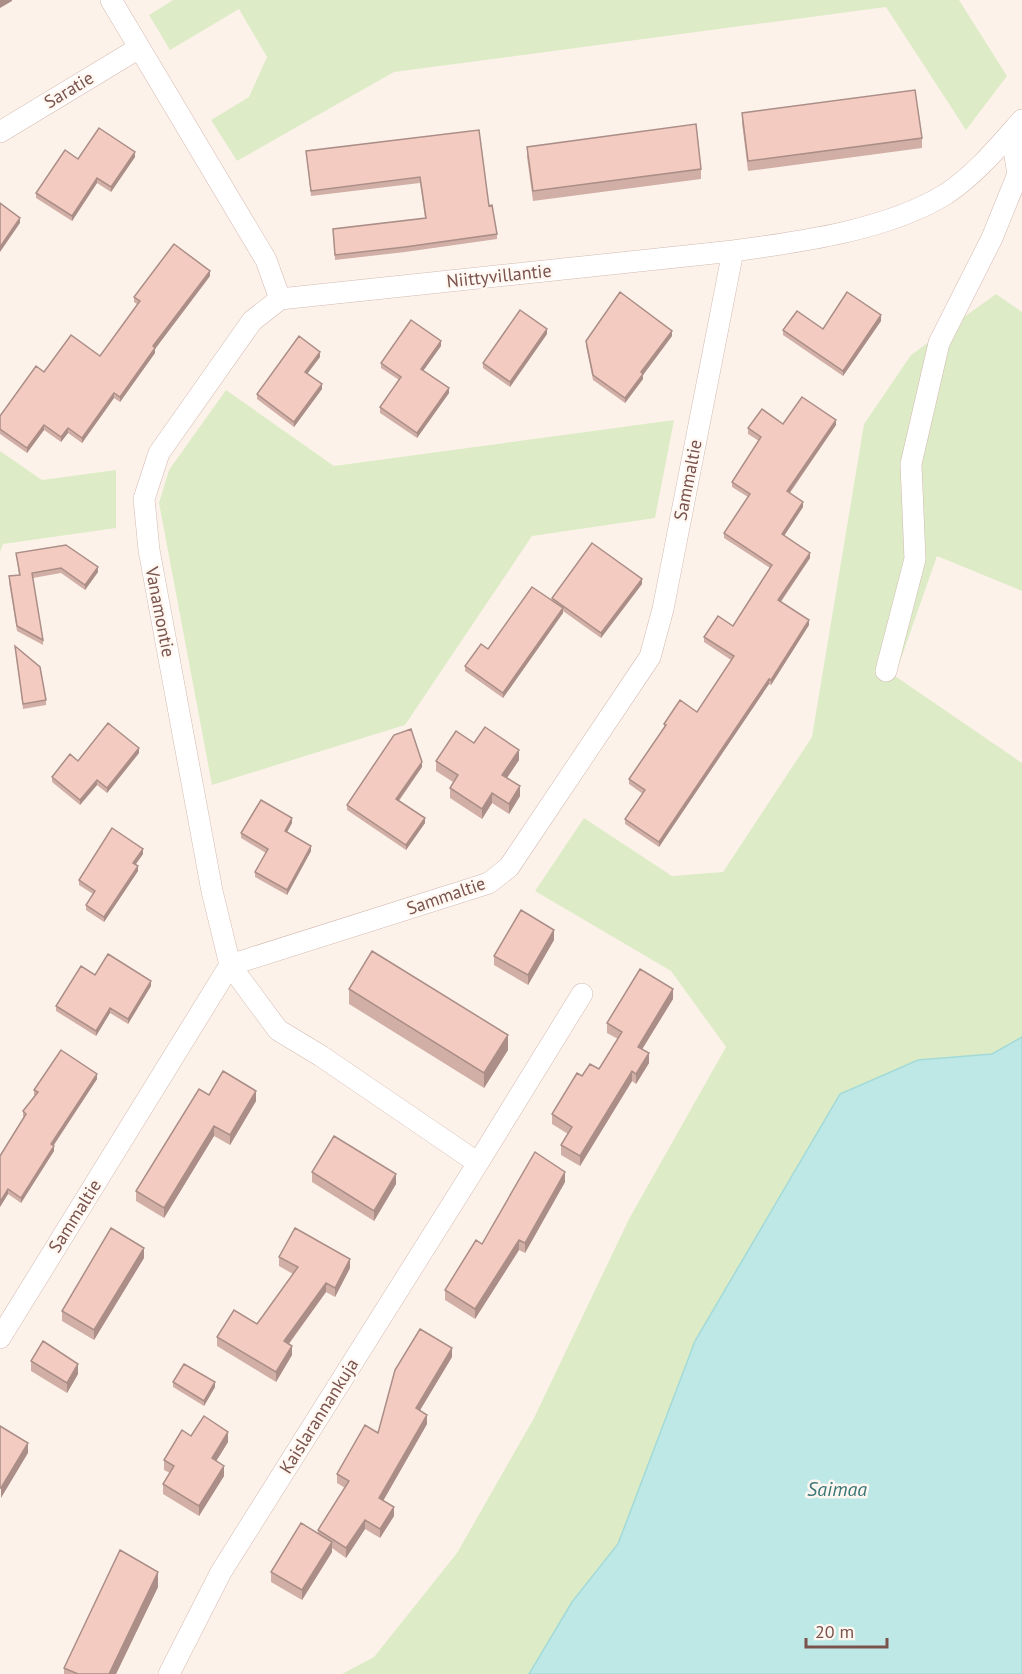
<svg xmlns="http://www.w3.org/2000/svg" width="1022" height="1674" font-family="'PT Sans',sans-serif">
	<rect width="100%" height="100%" fill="#fdf2ea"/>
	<!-- green -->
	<path fill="#ddecc7" d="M173,0H959L1007,76L966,130L886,7L394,72L237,161L211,120L249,97L267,57L239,9L170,50L149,15Z
		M996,294L1022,312V591L937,556L895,676L1022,763V1037L992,1054L918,1060L695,1341L618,1544L572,1602L529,1674H342L374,1657L457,1553L534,1418L629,1219L726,1047L671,971L535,891L584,818L672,876L723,872L812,737L864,424L911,355Z
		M226,390L334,466L674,420L655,518L532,536L405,725L212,785L159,503L169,470Z
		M0,451L42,480L116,470V528L3,544L0,552Z"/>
	<!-- water -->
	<path fill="#bde8e6" stroke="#a3dad8" stroke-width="1.5" d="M1022,1037V1674H529L572,1602L618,1544L695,1341L840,1094L918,1060L992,1054Z"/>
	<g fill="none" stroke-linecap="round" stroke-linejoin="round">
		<!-- minor casing -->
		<g stroke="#d3bab1" stroke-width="22">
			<path id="minor" d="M111,0L266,260L280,299L733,251C800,242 888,230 946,194C975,175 999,146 1022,120
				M0,132L139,48
				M280,299L252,321L159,453L144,499L149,550L212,891L230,965L278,1030L321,1056L478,1163
				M886,671L915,559L911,464L939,343L992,238L1018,174L1011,132
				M0,1338L230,965L489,883L509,867L650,657L663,609L733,251
				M169,1674L221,1572L478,1163L582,994"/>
		</g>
		<!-- minor -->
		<use href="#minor" stroke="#fff" stroke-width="21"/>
	</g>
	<!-- wall -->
	<path fill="#d1afa6" d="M742,113L922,138V148L748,171L742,123Z
		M479,130L489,206L497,234V239L405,252L335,260L333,229L425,218L420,183L311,196L306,151Z
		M527,147L701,169V179L533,201L527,157Z
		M135,157L111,192L97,183L72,221L36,198V193L78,159Z
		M210,276L155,349V353L120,402L114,398L82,443L68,433L61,442L44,430L27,453L0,434V416L44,372L100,356L137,304L134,302V297Z
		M881,321L843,376L783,335V330L823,329Z
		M547,334L510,387L483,368V363Z
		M672,336L643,375V379L625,403L593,380L586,346V341Z
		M441,346L423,370L449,393L417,438L380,413V407L399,380L381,368V363Z
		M320,357L307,373L322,389L294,427L257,399V394Z
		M783,424L836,425L790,493L803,507L784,536L810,558L781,602L809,625L771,685L769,684L659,847L625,824V819L643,794L629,784V779L664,728V724L697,712L731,660L704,642V637L733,626L770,568L724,538V533L748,497L732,487V482L759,441L748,434V428Z
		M16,553L98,572L85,590L61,573L33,578L43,640V645L17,631L9,582V576L19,575Z
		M642,584L601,638L563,611V613L503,698L465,671V666L552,601V598Z
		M15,646L46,700V705L23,709Z
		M474,743L519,760L507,778L520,796L509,814L492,803L482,819L450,798V788L453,782L436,771V761Z
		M139,753L107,793L97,785L80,805L52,782V777L78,761Z
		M422,767L399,801L425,823L406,850L347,810V805Z
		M292,823L287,832L311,851L287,895L255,877V872L266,853L241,838V833Z
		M143,854L136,864L138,871L104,922L86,910V905L93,894L79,885V880Z
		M554,940L528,985L494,965V956Z
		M95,975L151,986L128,1024L110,1013L96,1036L56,1011V1006Z
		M349,989L508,1050L484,1088L349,1004Z
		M673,999L642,1049L649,1063L636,1084L632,1081L580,1166L561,1155V1145L568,1134L552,1124V1114L582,1076L599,1069L618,1039L607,1033V1023Z
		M97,1079L54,1145V1151L21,1203L8,1194L0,1207L24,1117L23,1116V1111L36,1096L34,1095V1090Z
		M209,1095L256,1101L230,1145L214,1136L164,1218L136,1201V1191Z
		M312,1172L396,1184L374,1221L312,1182Z
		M565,1182L525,1253L519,1250L475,1319L445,1300V1290L482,1244Z
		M279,1257L350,1268L335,1297L326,1292L289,1344L292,1355L276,1382L217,1346V1337L257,1324L293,1274L279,1266Z
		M144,1258L94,1340L62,1321V1311Z
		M452,1357L420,1410L427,1424L383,1501L394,1516L380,1538L365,1529L346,1558L332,1548V1552L302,1600L271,1582V1572L318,1534V1530L345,1488L337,1483V1474Z
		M31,1361L78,1374L67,1393L31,1371Z
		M173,1382L215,1387L204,1406L173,1387Z
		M191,1436L228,1442L216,1461L224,1476L199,1516L163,1494V1484L170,1473L164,1470V1460Z
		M158,1587L116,1674H64V1668Z"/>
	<!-- shaded-wall -->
	<path fill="#aa8e87" d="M0,0H12V1L0,8Z
		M135,152V157L111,192V187Z
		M97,178V183L72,221V216Z
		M20,218V223L0,252V247Z
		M210,271V276L155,349V353L120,402V397L153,346Z
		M881,315V321L843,376V371Z
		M547,329V334L510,387V382Z
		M672,331V336L643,375V379L625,403V398L641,372Z
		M441,341V346L421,374V369Z
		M320,352V357L305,377V372Z
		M322,384V389L294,427V422Z
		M449,388V393L417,438V433Z
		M114,393V398L82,443V438Z
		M836,420V425L787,496V491Z
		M44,425V430L27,453V448Z
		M68,428V433L61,442V437Z
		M803,502V507L782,539V534Z
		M810,553V558L778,605V600Z
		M98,567V572L85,590V585Z
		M642,579V584L601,638V633Z
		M563,608V613L503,698V693Z
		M809,620V625L771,685V680Z
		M769,679V684L659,847V842Z
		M139,748V753L107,793V788Z
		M519,750V760L502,785V775Z
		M422,762V767L396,804V799Z
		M97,780V785L80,805V800Z
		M520,786V796L509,814V804Z
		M492,793V803L482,819V809Z
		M292,818V823L285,836V831Z
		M425,818V823L406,850V845Z
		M311,846V851L287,895V890Z
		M143,849V854L133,868V863Z
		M138,866V871L104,922V917Z
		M554,930V940L528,985V975Z
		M151,981V986L128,1024V1019Z
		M673,989V999L638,1056V1047Z
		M110,1008V1013L96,1036V1031Z
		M508,1035V1050L484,1088V1073Z
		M649,1053V1063L636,1084V1074Z
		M632,1071V1081L580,1166V1156Z
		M97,1074V1079L51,1149V1144Z
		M256,1091V1101L230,1145V1135Z
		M214,1126V1136L164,1218V1208Z
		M54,1146V1151L21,1203V1198Z
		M565,1172V1182L525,1253V1243Z
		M396,1174V1184L374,1221V1211Z
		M8,1189V1194L0,1207V1202Z
		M519,1240V1250L475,1319V1309Z
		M144,1248V1258L94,1340V1330Z
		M350,1259V1268L335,1297V1288Z
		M326,1283V1292L284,1350V1341Z
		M292,1346V1355L276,1382V1372Z
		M452,1348V1357L416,1417V1408Z
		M78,1364V1374L67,1393V1383Z
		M215,1382V1387L204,1406V1401Z
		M427,1415V1424L379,1508V1498Z
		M228,1432V1442L212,1468V1458Z
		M28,1443V1453L1,1498V1488Z
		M224,1466V1476L199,1516V1506Z
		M394,1507V1516L380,1538V1529Z
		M365,1520V1529L346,1558V1548Z
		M332,1542V1552L302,1600V1590Z
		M158,1572V1587L116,1674H109Z"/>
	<!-- building -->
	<path fill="#f3cbc1" stroke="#aa8e87" stroke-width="1.5" d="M915,90L922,138L748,161L742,113Z
		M696,124L701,169L533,191L527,147Z
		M99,128L135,152L111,187L97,178L72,216L36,193L65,150L78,159Z
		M479,130L489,206L492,205L497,234L405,247L335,255L333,229L426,218L420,177L311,191L306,151Z
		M0,203L20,218L0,247Z
		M174,244L210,271L153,346L155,348L120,397L114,393L82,438L68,428L61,437L44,425L27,448L0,429V416L36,366L44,372L71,335L100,356L140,301L134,297Z
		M620,292L672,331L641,372L643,374L625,398L593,375L586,341Z
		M847,292L881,315L843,371L783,330L797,311L823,329Z
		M520,310L547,329L510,382L483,363Z
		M411,320L441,341L421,369L449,388L417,433L380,407L401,377L381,363Z
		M299,336L320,352L305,372L322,384L294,422L257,394Z
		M802,397L836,420L787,491L803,502L782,534L810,553L778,600L809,620L771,680L769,679L659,842L625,819L645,790L629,779L666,725L664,724L680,700L697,712L734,656L704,637L718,616L733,626L772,565L724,533L750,494L732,482L761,437L748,428L762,409L783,424Z
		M592,543L642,579L601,633L552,598Z
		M66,545L98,567L85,585L61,568L32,573L43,640L17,626L9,576L20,575L16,553Z
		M532,587L563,608L503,693L465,666L481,644L488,649Z
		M15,646L40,667L46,700L23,704Z
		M108,723L139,748L107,788L97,780L80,800L52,777L70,754L78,761Z
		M485,727L519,750L502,775L520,786L509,804L492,793L482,809L450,788L458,775L436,761L456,731L474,743Z
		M411,729L422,762L396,799L425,818L406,845L347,805L394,735Z
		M261,800L292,818L285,831L311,846L287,890L255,872L268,849L241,833Z
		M112,828L143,849L133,863L138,866L104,917L86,905L95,891L79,880Z
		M521,910L554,930L528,975L494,956Z
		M372,951L508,1035L484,1073L349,989Z
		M108,954L151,981L128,1019L110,1008L96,1031L56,1006L81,966L95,975Z
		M640,969L673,989L638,1047L649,1053L636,1074L632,1071L580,1156L561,1145L572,1127L552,1114L577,1073L582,1076L590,1064L599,1069L622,1032L607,1023Z
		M61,1050L97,1074L51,1144L54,1146L21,1198L8,1189L0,1202V1156L26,1114L23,1111L38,1092L34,1090Z
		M223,1071L256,1091L230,1135L214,1126L164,1208L136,1191L199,1089L209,1095Z
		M334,1136L396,1174L374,1211L312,1172Z
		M535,1152L565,1172L525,1243L519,1240L475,1309L445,1290L476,1240L482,1244Z
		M111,1228L144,1248L94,1330L62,1311Z
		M295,1228L350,1259L335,1288L326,1283L284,1341L292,1346L276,1372L217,1337L234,1310L257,1324L298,1267L279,1257Z
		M420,1329L452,1348L416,1408L427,1415L379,1498L394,1507L380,1529L365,1520L346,1548L318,1530L349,1481L337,1474L365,1425L378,1433L395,1370Z
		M43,1341L78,1364L67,1383L31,1361Z
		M184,1364L215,1382L204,1401L173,1382Z
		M204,1416L228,1432L212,1458L224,1466L199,1506L163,1484L174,1466L164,1460L182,1430L191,1436Z
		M0,1426L28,1443L1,1488H0Z
		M301,1523L332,1542L302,1590L271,1572Z
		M120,1550L158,1572L109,1674H78L64,1668Z"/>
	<g text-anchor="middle" stroke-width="5" stroke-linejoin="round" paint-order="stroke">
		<!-- street labels -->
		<g font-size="18" fill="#79534c" stroke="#fff7f1">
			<text transform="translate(69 90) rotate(-31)" y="6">Saratie</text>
			<text transform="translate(499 276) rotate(-6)" y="6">Niittyvillantie</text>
			<text transform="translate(688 480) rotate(-79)" y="6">Sammaltie</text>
			<text transform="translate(160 612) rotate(79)" y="6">Vanamontie</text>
			<text transform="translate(446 896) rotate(-19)" y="6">Sammaltie</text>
			<text transform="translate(75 1216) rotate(-58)" y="6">Sammaltie</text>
			<text transform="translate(319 1416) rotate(-58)" y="6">Kaislarannankuja</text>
		</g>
		<!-- water labels -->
		<g font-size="20" font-style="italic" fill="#3b7776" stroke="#fff7f1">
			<text x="837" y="1496">Saimaa</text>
		</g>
	</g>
	<!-- scale -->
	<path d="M806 1638v9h81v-9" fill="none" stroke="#79534c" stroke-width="3"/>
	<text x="815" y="1638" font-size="18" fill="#79534c" stroke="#fff7f1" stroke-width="4.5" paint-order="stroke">20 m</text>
</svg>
